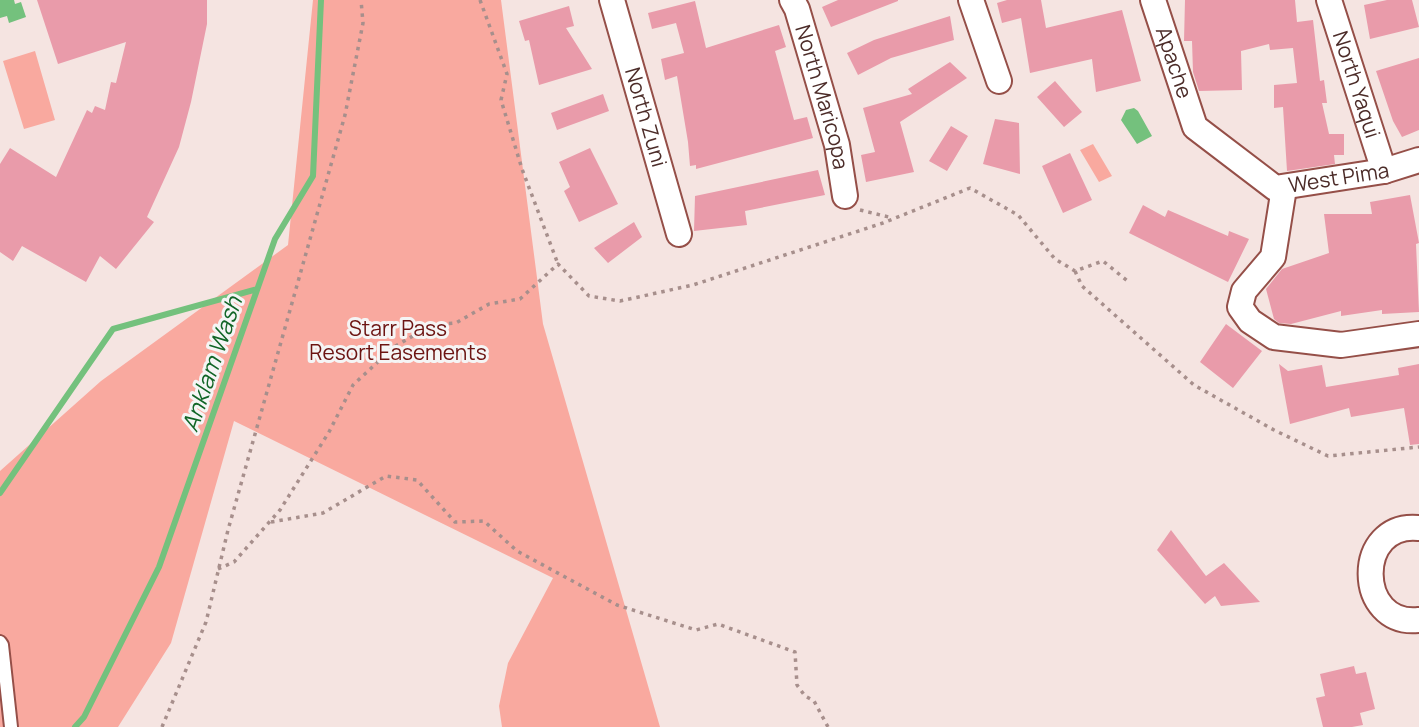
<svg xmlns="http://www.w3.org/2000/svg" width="1419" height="727" font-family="Manrope,sans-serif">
	<rect width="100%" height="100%" fill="#f5e4e1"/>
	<!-- green -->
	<path fill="#f9a99f" d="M313,0H501L543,324L660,727H502L499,706L508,663L553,578L234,421L171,643L118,727H0V471L101,381L288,245Z
		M35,51L55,120L24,129L3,61Z
		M1093,144L1112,176L1099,182L1080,150Z"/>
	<!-- water -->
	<path fill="#74c17d" d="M0,0H14L15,4L21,2L26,17L9,23L7,16L0,18Z
		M1134,108L1138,111L1152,136L1137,144L1121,120L1126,110Z"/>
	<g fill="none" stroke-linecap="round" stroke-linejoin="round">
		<!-- stream -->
		<path stroke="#74c17d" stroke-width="6" d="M0,493L113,329L257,289
			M75,727L84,717L159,567L275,239L313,176L321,0"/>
	</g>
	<!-- building -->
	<path fill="#e99baa" d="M37,0H207V24L191,102L179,147L147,217L154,222L116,269L100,256L86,282L22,246L13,261L0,252V164L10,148L56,177L87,110L92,113L95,106L105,110L111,82L116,83L126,42L58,64Z
		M838,0H898V1L831,27L822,7Z
		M1007,0H1041L1046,28L1122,10L1141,81L1096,92L1092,59L1030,73L1021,18L1002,23L997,3Z
		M1185,0H1295L1297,22L1313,20L1320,81L1324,80L1327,103H1322L1329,134H1344V155H1334L1335,164L1287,171L1283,107L1274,108V85L1297,83L1293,48L1270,50L1269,44L1241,51L1242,90L1199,91L1193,72L1192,41H1184Z
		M1387,0H1412L1419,27L1370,39L1364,5Z
		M695,1L706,48L779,25L786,47L775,51L794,120L807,117L813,138L696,169V165L690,166L688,142L677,76L665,80L661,59L684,53L676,23L652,29L648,13Z
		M569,6L574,26L566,28L592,69L539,85L529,40L525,41L519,21Z
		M950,16L954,40L891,58L858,75L847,53L874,40Z
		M1419,58V130L1402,137L1393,121L1376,71Z
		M950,62L967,78L900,122L914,172L866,182L861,155L875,152L863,108L912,94L908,89Z
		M1055,81L1082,112L1064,127L1037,97Z
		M603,94L609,111L557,130L551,113Z
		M995,119L1019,123L1020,174L983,164Z
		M951,126L968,136L947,171L929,161Z
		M590,148L618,204L579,222L564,191L570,187L559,162Z
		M1070,153L1092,200L1063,213L1042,166Z
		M818,170L825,195L745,211L747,225L694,231L695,196Z
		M1410,195L1419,243L1416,244L1419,312L1382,314V310L1341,316V311L1291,324L1279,323L1274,319L1266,289L1282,269L1329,253L1324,214H1372L1370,202Z
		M1143,205L1165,217L1168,210L1228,236L1229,231L1249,239L1228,282L1129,233Z
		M634,222L642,237L608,263L594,248Z
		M1226,324L1262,351L1233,388L1200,362Z
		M1279,364L1288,371L1322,365L1326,387L1399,375L1398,368L1419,364V444L1410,445L1404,408L1351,417L1349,408L1290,424Z
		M1171,530L1206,576L1224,563L1260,602L1221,606L1215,596L1205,604L1157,550Z
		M1354,666L1356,674L1366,672L1375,709L1360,713L1363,725L1352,727H1323L1316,698L1325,696L1320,674Z"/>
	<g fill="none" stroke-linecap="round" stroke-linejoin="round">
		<!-- lane casing -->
		<g stroke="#954f48" stroke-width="16">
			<path id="lane" d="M0,642L2,645L11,727"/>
		</g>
		<!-- street casing -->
		<g stroke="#954f48" stroke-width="28">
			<g id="street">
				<path id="s1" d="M612,0L679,234"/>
				<path id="s2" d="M792,0L797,9L837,145L845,196"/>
				<path d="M971,0L999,81"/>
				<path id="s3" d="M1153,0L1195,127L1275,188L1384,171L1419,160"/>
				<path id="s4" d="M1329,0L1384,171"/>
				<path d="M1284,188L1273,257L1244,291L1240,307L1250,321L1274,337L1341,345L1419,334"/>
				<path d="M1419,528C1354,521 1355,627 1419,620"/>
			</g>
		</g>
		<!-- path -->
		<path stroke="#a78f8c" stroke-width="3.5" stroke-dasharray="3.5 5" stroke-linecap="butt" d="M480,0L507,74L501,100L522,169L558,264
			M860,210L893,218
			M1075,271L1082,286L1194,385L1274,430L1328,456L1419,447
			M271,522L323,513L386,476L417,480L455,522L484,521L517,551L617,605L696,630L718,624L795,652L797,685L805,696L814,701L828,727
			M218,569L234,562L280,510L329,432L353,385L394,347L432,325L456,323L489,304L520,299L558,264L589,296L620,301L693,285L883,223L970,188L1018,215L1055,259L1075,271L1103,261L1130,283
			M162,727L206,622L228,530L345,115L363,23L361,0"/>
		<!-- lane -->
		<use href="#lane" stroke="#fff" stroke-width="12"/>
		<!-- street -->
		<use href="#street" stroke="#fff" stroke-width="24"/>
	</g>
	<g text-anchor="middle" stroke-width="6" stroke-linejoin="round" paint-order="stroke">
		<!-- street labels -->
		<g font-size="21" fill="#4c2c29" stroke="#f5f5f5">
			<text dy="7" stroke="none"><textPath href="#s3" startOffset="66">Apache</textPath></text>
			<text dy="7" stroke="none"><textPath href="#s4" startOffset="89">North Yaqui</textPath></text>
			<text dy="7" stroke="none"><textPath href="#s2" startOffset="102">North Maricopa</textPath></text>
			<text dy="7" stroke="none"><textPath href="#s1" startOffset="122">North Zuni</textPath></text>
			<text dy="7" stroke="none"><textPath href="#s3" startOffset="299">West Pima</textPath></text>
		</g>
		<!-- park labels -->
		<g font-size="21" fill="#6c1412" stroke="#f5f5f5">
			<text x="398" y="336">Starr Pass<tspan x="398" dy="24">Resort Easements</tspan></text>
		</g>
		<!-- water labels -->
		<g font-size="23" font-style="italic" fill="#116526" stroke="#f5f5f5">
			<text transform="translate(212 364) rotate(-71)" y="8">Anklam Wash</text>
		</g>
	</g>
</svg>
